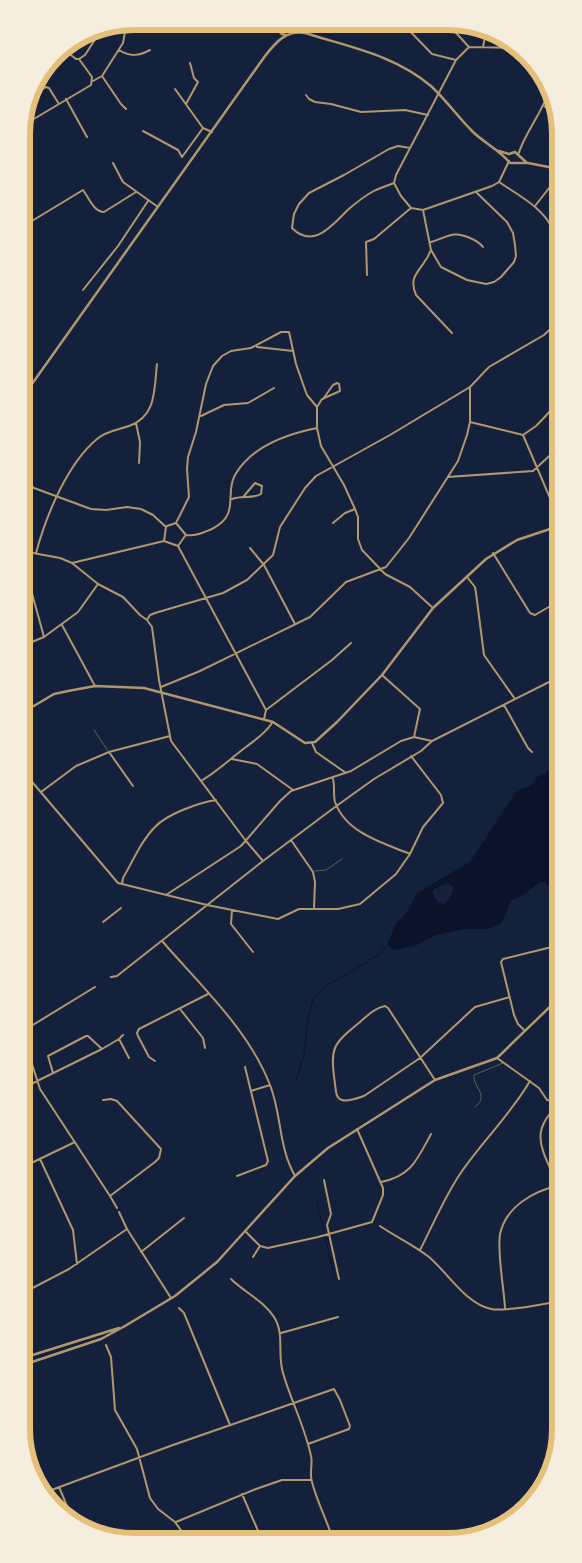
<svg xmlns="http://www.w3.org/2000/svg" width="582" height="1563" font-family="'Public Sans',sans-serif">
	<rect width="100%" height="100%" fill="#14213d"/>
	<!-- water -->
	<path fill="#0b132b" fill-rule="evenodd" d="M560,765L559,893L554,888L541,881L524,895L510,901L507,913L501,923L489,929H464L436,935L415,946L394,950L387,945L396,923L408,911L417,893L470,862L515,793L525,787H530L537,777ZM447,883L453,886C453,894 451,899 443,904C437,902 432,897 433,890Z"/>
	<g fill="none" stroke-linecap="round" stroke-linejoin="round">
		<!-- stream -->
		<path stroke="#0b132b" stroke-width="1" d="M296,1081L304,1054L308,1021L313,999L325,987L378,955L385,947
			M317,1204L324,1230
			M325,1238L335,1277"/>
		<!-- service -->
		<path stroke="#b1986c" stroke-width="0.5" d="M94,730L108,751
			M315,871L326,870L342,859
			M475,1107C490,1095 473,1088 474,1075L503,1063"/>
		<!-- minor -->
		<path stroke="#b1986c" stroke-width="2" d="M402,23L432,54L456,60
			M447,23L469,47
			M122,24L126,26L134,21
			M126,26L123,43L102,76L121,104L126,109
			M483,47L486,32
			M62,48L76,59H79L85,55L103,27
			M119,50C130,57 139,56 150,50
			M93,81L102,76
			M175,89L203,128L212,132
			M30,95L46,87L49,88L59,104
			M306,95L309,99L315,102L331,104L361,112L405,110L428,115
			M66,99L87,137
			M186,104L198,82L194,78L190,63
			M544,106L559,116
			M22,126L91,85L92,77L79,59
			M143,131L178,150L182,157L203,128
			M518,155C525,132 541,115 548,93
			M509,161L499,182L492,186L423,210L411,208L401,196L394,183L396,175L456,60L469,47L516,48
			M113,163L123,182L158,207
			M499,182C518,195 544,208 553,230C557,240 557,251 559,261
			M394,183C387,186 379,188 372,192C365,196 357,202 350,208C334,222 315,251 292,228L294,214L299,204L309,193L344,175L389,149L398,146L410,148
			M535,206L553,183L559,181
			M423,210L431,250L441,267L467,280L486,284L494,282L501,277L514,262L516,256L515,245L513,233L507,222L477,193
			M22,227L83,190C89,198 94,212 104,212L136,192
			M431,242C448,237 453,230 470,238C475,240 479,242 483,247
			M431,250C429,253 428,258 425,261C417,274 409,278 416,295L452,333
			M22,259L23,261L22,262
			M367,275L366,242L374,239L411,208
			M83,290L118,246L148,201
			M257,347L293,351
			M317,407L322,399L340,391L339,384L337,383L333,385L323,399
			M201,416L224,405L248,403L274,388
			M470,422L523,435L536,426L559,402
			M136,423L140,442L139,463
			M523,435L559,519
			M22,477L34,488L91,509L106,510L127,507L141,509L153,515L166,527
			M448,477L533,471L559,447
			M232,499C241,495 253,499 261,494L262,486L255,483L244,496
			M176,523L189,497L187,469L188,457L196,432L206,384L213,366L222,356L231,351L251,348L281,332H289L296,364L303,384L307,395L317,407V428L321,446L344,485L355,509L358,517V539L362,550L385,574L410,587L433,608
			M176,523L186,535
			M333,523L345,513L355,509
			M167,526L176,523
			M186,535C197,536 202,533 212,529C241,514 224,495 235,475C251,447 287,434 317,428
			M164,541L178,546L266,710L264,719
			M164,541L166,527
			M178,546L185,536
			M250,548L264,565L295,624
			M22,551L60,558L72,563L98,584L123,597L140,615L147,620L152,627L159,680L171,741L246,841L263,861
			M36,553C46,516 67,464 97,439C106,431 118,430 129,426C157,416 154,389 157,364
			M493,553L530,613L535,615L559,601
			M22,557L44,637
			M72,563L164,541
			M467,577L475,587L476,593L484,655L515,699
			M147,620L150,615L155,613L223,593L247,580L273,555L280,527L305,488L316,476L390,435L470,387L489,367L544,335L559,321
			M62,625L95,686
			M22,646L44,637L78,612L98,584
			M382,675L420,709L414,737
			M556,680L559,686
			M161,687L200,671L310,617L346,582L386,567L409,538L458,461L467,435L470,422V387
			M504,705L528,748L532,752
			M266,710L332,660L351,643
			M312,743L316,752L346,773
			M109,752L133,786
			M232,759L257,764L293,790
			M22,770L118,883L207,905L278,919L299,909H338L360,904L396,874L410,854L423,827L443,803L441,795L411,756
			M333,779C335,786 333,795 335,802C346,833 383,843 410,854
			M201,781C218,771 231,758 246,747C256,739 265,734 272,723
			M41,792L76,766L109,752L170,736
			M291,840L313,872L315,882L314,908
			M122,884L123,878C133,861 141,841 155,827C167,814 198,803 216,800
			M166,895L241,846L280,801L291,791L351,771L401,741L414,737L432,741
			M232,910L231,924L253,952
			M103,922L121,908
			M163,942C200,985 249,1030 270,1085C282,1115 278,1146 295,1176
			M111,977L117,976L263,861L335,807L374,779L421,751L432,741L559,677
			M180,1009L203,1038L205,1048
			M23,1031L95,987
			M525,1031L518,1024L514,1015L501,962L503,959L560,945
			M23,1036L40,1089L110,1196L117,1208
			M119,1039L129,1058
			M497,1058L539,1088L547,1100L560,1102
			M155,1061L149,1057L138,1036L137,1033L139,1029L208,994
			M53,1073L48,1056L86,1036H88L102,1049
			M435,1080L388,1008L385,1006C375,1008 368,1015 360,1022C332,1045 330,1047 335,1084C336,1089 335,1098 342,1100C348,1102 358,1098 364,1096L420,1058L475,1007L510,997
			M23,1088L102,1049L119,1039L123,1035
			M251,1091L270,1085
			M103,1100L111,1099L117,1101L161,1149L159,1158L155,1162L110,1196
			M560,1104C521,1136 551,1158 560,1195
			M40,1159L73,1230L77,1264
			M23,1167L75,1142
			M237,1176L266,1165L268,1161L245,1067
			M324,1180L331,1214L327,1225L339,1279
			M381,1182C411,1176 417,1160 431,1134
			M119,1212L127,1229
			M23,1221L30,1218
			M380,1226C396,1237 414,1245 429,1257C448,1273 466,1304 491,1309C506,1312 543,1304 560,1301
			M245,1231L260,1246L268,1248L318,1237L372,1222L383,1195V1188L357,1129
			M420,1250C433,1225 444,1198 460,1174C481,1143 511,1114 530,1081
			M141,1252L184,1218
			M253,1257L260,1246
			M231,1279C244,1292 264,1301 274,1317C285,1334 277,1354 283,1373C291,1401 305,1427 311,1456C313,1464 309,1474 312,1482C317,1502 327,1520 333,1540
			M23,1293L69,1269L127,1229L171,1298
			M179,1308L184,1313L230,1425
			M505,1308C504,1289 497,1252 500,1234C506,1206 534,1191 560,1185
			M281,1333L338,1317
			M106,1345L111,1357L115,1410L137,1449L150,1498L158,1509L175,1522L188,1540
			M59,1487L72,1518
			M46,1492L173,1445L334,1389L340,1400L350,1426L349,1429L308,1444
			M242,1494L262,1540
			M176,1522L256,1489L282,1480H311"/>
		<!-- tertiary -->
		<path stroke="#b1986c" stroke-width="2.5" d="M269,22L282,34L286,35
			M292,22L296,28L302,32C348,47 393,54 431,86C446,100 458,117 472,131C484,143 500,150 510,163H528L559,169
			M278,28L280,22
			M499,151L509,154L515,152L526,162
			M22,398L265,56C276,42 286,30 305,33
			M22,713L54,694L68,691L95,686L144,688L273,722L305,743L315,742L337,722L382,675L433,608L486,559L517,540L559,526
			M23,1358L119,1328
			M23,1365L101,1339L125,1326L175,1296L217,1262L295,1176L328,1148L435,1080L497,1058L560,997"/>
	</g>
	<!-- crop -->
	<path d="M0 0H582V1563H0ZM134 30H448A104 104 0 0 1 552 134V1429A104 104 0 0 1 448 1533H134A104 104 0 0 1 30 1429V134A104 104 0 0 1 134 30Z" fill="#f5edde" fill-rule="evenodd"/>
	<path fill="none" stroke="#e5c07b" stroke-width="6" d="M134 30H448A104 104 0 0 1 552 134V1429A104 104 0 0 1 448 1533H134A104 104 0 0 1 30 1429V134A104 104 0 0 1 134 30Z"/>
</svg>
